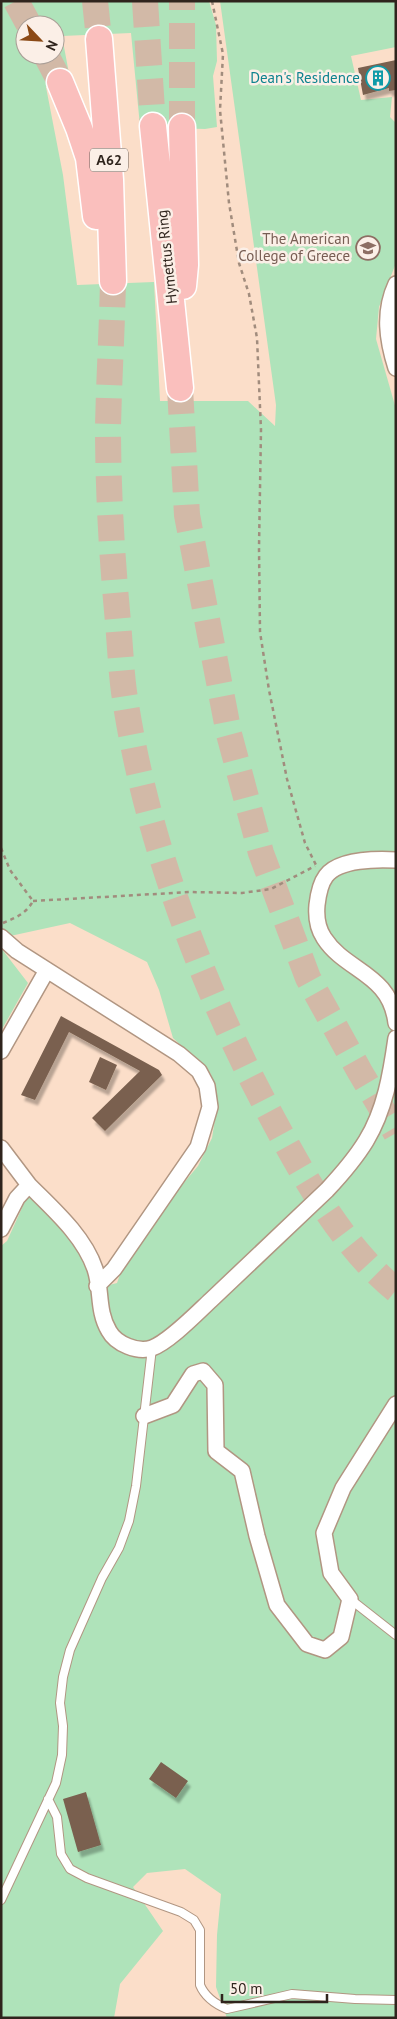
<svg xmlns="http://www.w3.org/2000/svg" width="397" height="2019" font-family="'PT Sans',sans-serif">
	<defs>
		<filter id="shadow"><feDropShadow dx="3" dy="5.5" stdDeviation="1" flood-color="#0004"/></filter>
	</defs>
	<rect width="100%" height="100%" fill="#fbdec9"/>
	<!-- green -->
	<path fill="#afe3ba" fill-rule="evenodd" d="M1,1H209L216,25L217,61L213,76L217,127L205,129L173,128L172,124L140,126L131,33L62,36L70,79L46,87L63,175L77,285L154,282L160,401H248L275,426L276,405L220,1H396V47L351,56L361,100L392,97L390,117L396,123V263L379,307L376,339L396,409V2018H227L216,1987L217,1935L221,1894L185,1869L147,1873L133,1887L163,1931L120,1984L114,2018H1V1246L7,1241L27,1197L40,1195L85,1258L89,1280L94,1289L117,1283L128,1251L154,1208L182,1185L198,1166L212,1138L216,1113L211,1074L173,1038L159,990L147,962L70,923L1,938ZM25,25H55V55H25Z
		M1,948L28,983L1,1031Z"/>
	<!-- building -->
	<path fill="#7a614f" filter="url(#shadow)" d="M396,60V90L389,91V88L363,95L358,68Z
		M61,1016L159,1070L162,1075L105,1131L92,1118L140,1071L69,1032L35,1100L21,1095Z
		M100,1057L117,1065L106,1090L89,1082Z
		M161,1762L188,1781L176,1798L149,1779Z
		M86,1792L101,1845L78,1852L63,1799Z"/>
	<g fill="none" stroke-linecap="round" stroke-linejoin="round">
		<!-- motorway-tunnel -->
		<path stroke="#d2b9a7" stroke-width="26" stroke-dasharray="26 13" stroke-linecap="butt" d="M16,1L29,25
			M95,1L99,39
			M145,1L153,126
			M46,55L60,82
			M182,127V1
			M113,281C112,330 109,379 108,427C108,492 112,558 118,622C120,645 121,669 124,692C145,836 200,982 268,1110C300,1170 342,1247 396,1290
			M180,388L187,515L229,734L261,853L308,978L360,1072L396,1133"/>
		<!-- service casing -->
		<g stroke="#b19682" stroke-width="10">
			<path id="service" d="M350,1599L396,1635
				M48,1799L57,1817L61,1854L70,1869L87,1878L181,1912L194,1920L200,1930V1985C205,1997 215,2004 227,2009L292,1994L355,1999L396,2000
				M1,1900L56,1783L62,1755L63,1726L60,1703L63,1677L70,1650L102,1578L119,1548L129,1521L136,1486L152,1348"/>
		</g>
		<!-- minor casing -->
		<g stroke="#b19682" stroke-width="18">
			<path id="minor" d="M396,284C383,312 387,340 396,368
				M396,860C377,859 339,859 326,876C320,884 318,896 317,905C316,916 318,929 324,938C346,972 390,973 396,1023
				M1,937L17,951L179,1054L199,1071L207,1086L210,1107L198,1147L114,1269L97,1286
				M1,1051L47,970
				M1,1148L29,1185
				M1,1229L17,1198L29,1185C53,1209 84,1236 95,1269C102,1290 97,1311 109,1331C116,1344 138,1353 152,1348C169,1342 197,1313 211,1300C250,1263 289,1226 327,1190C341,1175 355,1159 366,1141C385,1110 391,1073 396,1038
				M144,1416L173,1405L193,1374L203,1371L215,1385L216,1451L242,1471L257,1536L277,1605L307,1644L325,1650L341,1637L350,1599L331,1573L324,1533L343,1488L396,1404"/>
		</g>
		<!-- motorway casing -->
		<g stroke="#fff" stroke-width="29">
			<path id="motorway" d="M99,39L110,180L113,281
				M60,82L79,128L89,158L96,216
				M153,126L180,388
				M182,127L185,265L183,286"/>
		</g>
		<!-- path -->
		<path stroke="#a18c7d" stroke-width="2.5" stroke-dasharray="4 4" stroke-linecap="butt" d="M212,1L223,54L220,110L229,203L239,263L249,294L257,338L261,430L259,548L260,632L269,690L287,779L305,843L317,867
			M1,848L10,870L33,901
			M33,901L190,892L242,893L271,889L315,866
			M3,923C15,918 26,914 33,901"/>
		<!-- service -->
		<use href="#service" stroke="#fff" stroke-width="8"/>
		<!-- minor -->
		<use href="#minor" stroke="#fff" stroke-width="15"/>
		<!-- motorway -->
		<use href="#motorway" stroke="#fabfbd" stroke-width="26"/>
	</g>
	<!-- icons -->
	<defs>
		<g id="building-ring" transform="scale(1.25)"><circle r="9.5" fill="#fbefe7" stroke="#0f9aa8" stroke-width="1.5"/><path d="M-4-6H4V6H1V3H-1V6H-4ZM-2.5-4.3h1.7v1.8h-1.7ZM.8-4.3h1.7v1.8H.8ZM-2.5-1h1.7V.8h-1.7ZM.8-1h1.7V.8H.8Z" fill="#0f9aa8"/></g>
		<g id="university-ring" transform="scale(1.25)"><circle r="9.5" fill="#fbefe7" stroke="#8d6e63" stroke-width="1.5"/><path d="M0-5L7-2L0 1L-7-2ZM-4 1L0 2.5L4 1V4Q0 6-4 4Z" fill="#8d6e63"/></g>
	</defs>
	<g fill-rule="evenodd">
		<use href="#building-ring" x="378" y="78"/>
		<use href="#university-ring" x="368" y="248"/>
	</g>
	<g text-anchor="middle" stroke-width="5" stroke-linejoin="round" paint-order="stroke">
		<!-- shield labels -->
		<rect fill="#fbefe7" stroke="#6c615a" stroke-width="1" x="90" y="148.5" width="38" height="23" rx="4"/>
		<g font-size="14" font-weight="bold" fill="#2f241d">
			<text x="109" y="165">Α62</text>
		</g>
		<!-- culture labels -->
		<g font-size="15" fill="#0d838f" stroke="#fbefe7" text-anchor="end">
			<text x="360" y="83">Dean's Residence</text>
		</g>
		<!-- education labels -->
		<g font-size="15" fill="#785e54" stroke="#fbefe7" text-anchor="end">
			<text x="350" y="244">The American<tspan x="350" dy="17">College of Greece</tspan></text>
		</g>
		<!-- street labels -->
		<g font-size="15" fill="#2f241d" stroke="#fbefe7">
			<text transform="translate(167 257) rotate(-96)" y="5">Hymettus Ring</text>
		</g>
	</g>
	<!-- border -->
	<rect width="397" height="2019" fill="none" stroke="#2f241d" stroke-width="5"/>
	<!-- north arrow -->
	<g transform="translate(40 40) rotate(115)"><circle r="24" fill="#fbefe7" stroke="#a99e96"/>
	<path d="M0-4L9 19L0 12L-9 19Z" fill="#8b4915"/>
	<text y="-8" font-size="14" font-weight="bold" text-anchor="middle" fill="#2f241d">N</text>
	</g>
	<!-- scale -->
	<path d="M222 1994v8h105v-8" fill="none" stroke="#2f241d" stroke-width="2.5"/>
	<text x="230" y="1994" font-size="15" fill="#2f241d" stroke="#fbefe7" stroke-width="4" paint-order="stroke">50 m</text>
</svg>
